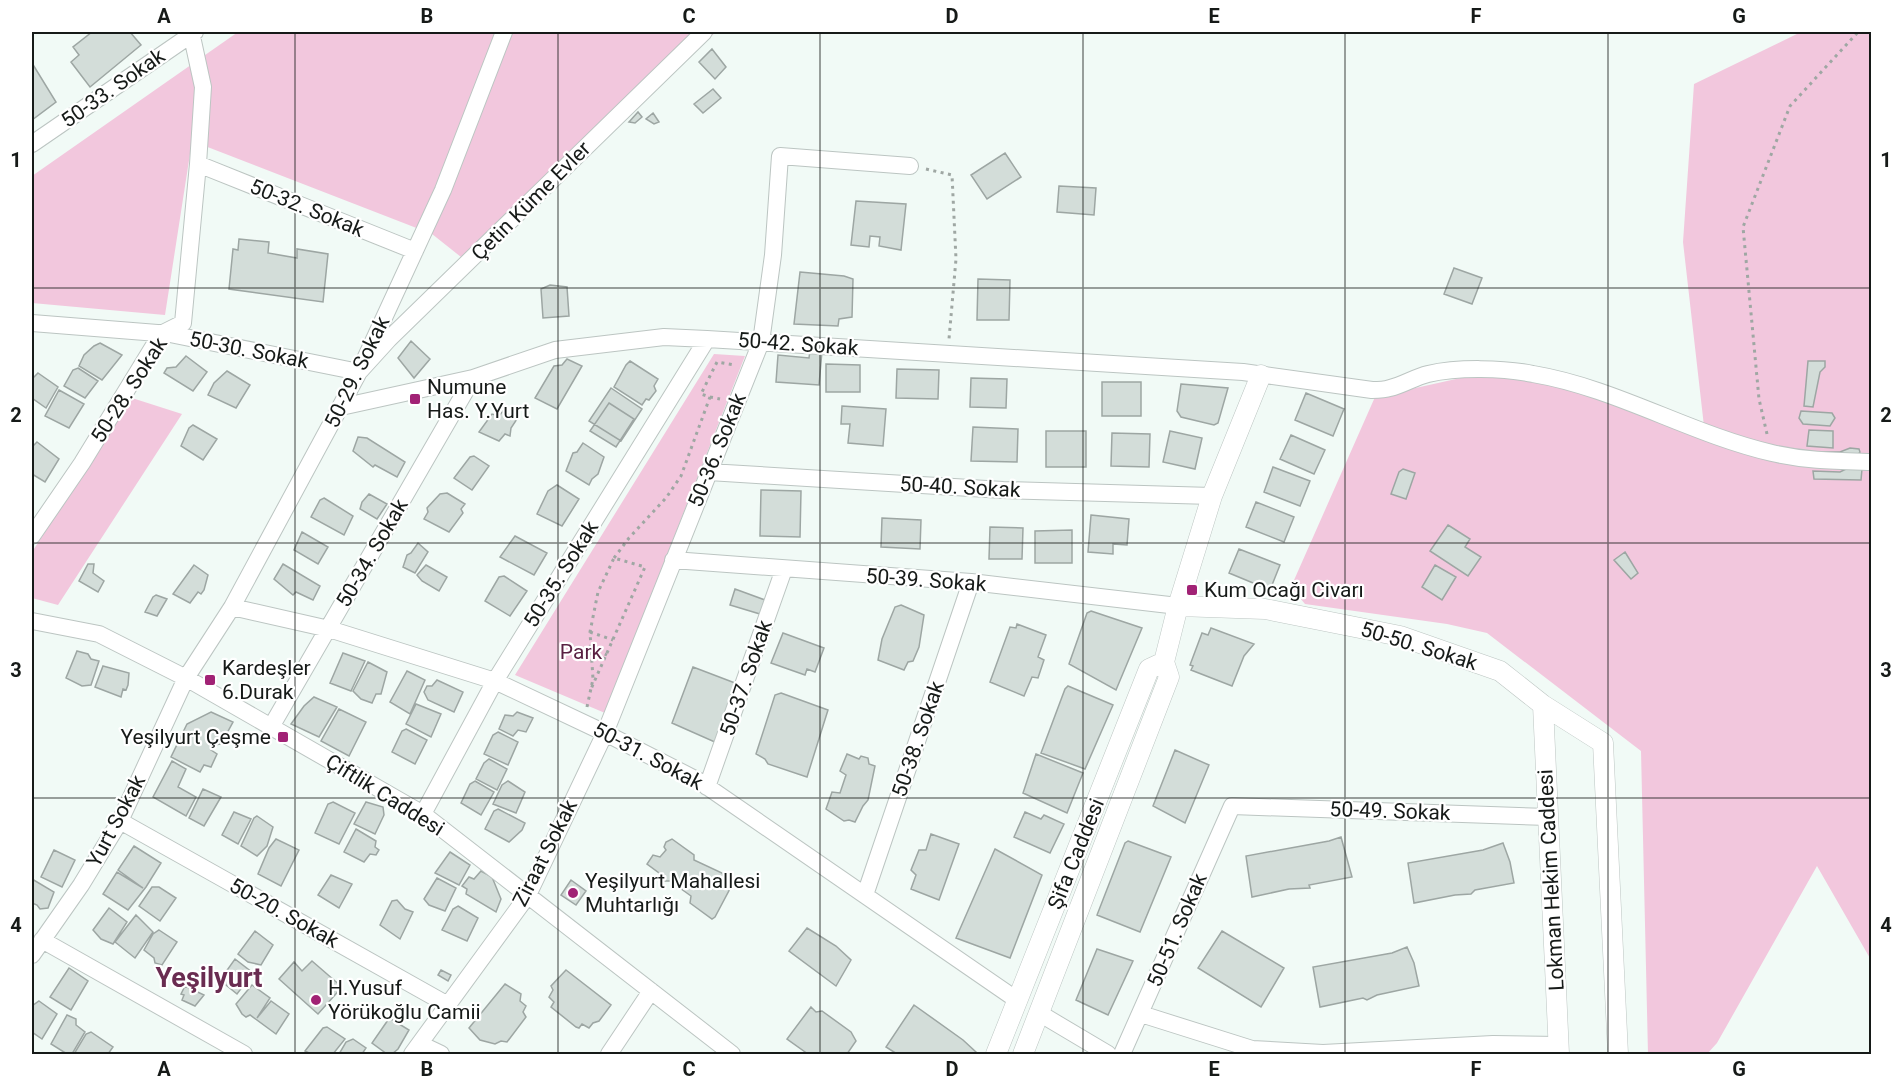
<svg xmlns="http://www.w3.org/2000/svg" width="1903" height="1086" font-family="Roboto,sans-serif">
	<rect width="100%" height="100%" fill="#f1faf6"/>
	<!-- green -->
	<path fill="#f2c7dd" d="M238,32H716L461,257L432,234L192,141L165,315L32,303V176Z
		M1801,32H1871V960L1817,866L1717,1043L1707,1054H1648L1641,751L1487,633L1447,624L1305,604L1291,587L1375,397L1474,375L1536,379L1705,435L1683,242L1694,84Z
		M714,354L745,356L605,713L515,675Z
		M132,398L182,414L58,605L32,598V552Z"/>
	<!-- building -->
	<path fill="#d3ddd9" stroke="#9da6a3" stroke-width="1.5" d="M92,32H130L141,45L90,87L71,62L79,55L73,47Z
		M712,49L726,67L715,79L699,62Z
		M32,63L56,102L32,120Z
		M713,89L721,98L703,113L694,104Z
		M638,112L642,117L635,123L629,122Z
		M653,113L659,122L654,124L646,119Z
		M1005,153L1021,177L987,199L971,175Z
		M1059,186L1096,188L1094,215L1057,212Z
		M856,201L906,204L901,250L879,246L880,237L870,236L869,247L851,245Z
		M239,239L269,242L268,253L297,258V249L328,254L323,302L229,289L233,249L238,250Z
		M1454,268L1482,278L1472,304L1444,294Z
		M800,272L844,276L853,279L852,317L839,319L838,326L794,324Z
		M978,279L1010,280L1009,320H977Z
		M550,285L567,287L569,316L543,318L541,289Z
		M411,341L430,359L414,378L398,358Z
		M100,343L122,355L102,380L79,366L84,355L94,346Z
		M810,350L822,351L819,385L776,382L778,355L809,358Z
		M186,356L207,372L193,391L164,373L167,368L176,367Z
		M567,359L582,366L557,409L535,398L554,366L562,365Z
		M630,361L658,379L654,386L656,391L649,400L646,399L642,405L614,387L626,365Z
		M1808,361H1825V367L1820,372L1813,407L1804,406Z
		M826,364L860,365V392H826Z
		M78,368L98,381L85,398L64,386L73,370Z
		M897,369L939,370L938,399L896,398Z
		M227,371L250,385L236,408L208,395L214,383Z
		M38,373L58,387L46,408L32,398V379Z
		M971,378L1007,379L1006,408L970,407Z
		M1102,382H1141V416H1102Z
		M1181,384L1228,388L1218,423L1214,425L1181,417L1177,411Z
		M611,388L642,409L621,441L589,421Z
		M59,390L84,404L69,428L45,416Z
		M1306,393L1344,409L1333,436L1295,420Z
		M609,403L634,419L616,447L590,431Z
		M842,406L886,409L883,446L848,443L850,424H841Z
		M503,411L517,419L511,428L510,436L505,434L499,441L479,432L492,414L499,416Z
		M1801,411L1832,413L1835,418L1830,426L1803,424L1799,418Z
		M193,425L217,439L203,460L181,446L189,428Z
		M973,427L1018,429L1017,462L971,461Z
		M1809,430L1833,431V448L1807,446Z
		M1046,431H1086V467H1046Z
		M1170,431L1202,438L1195,469L1163,462Z
		M1112,433L1150,434L1149,467L1111,466Z
		M1291,435L1325,450L1314,474L1280,459Z
		M358,437L367,438L405,462L397,477L375,465L373,467L353,451Z
		M37,442L59,459L45,482L32,474V447Z
		M583,443L604,457L598,474L592,479L589,485L566,471L573,453L577,452Z
		M1850,448L1859,449L1860,452L1855,459L1813,452H1840Z
		M474,456L489,466L472,490L454,478L470,457Z
		M1273,467L1310,481L1300,506L1264,492Z
		M1403,469L1415,473L1406,499L1391,494L1399,472Z
		M1846,469H1862L1861,480L1814,479L1813,471L1840,472Z
		M557,485L579,499L562,526L537,514L548,491Z
		M761,490L801,491L800,537L760,536Z
		M447,493L465,504L461,509L463,513L449,532L424,519L428,512L427,508L440,494Z
		M369,494L387,504L377,519L360,509L362,502Z
		M324,498L353,516L344,535L311,517L320,500Z
		M1256,502L1294,517L1284,542L1246,527Z
		M1091,515L1129,519L1127,545L1113,544V554L1088,552Z
		M882,518L921,520L920,549L881,547Z
		M1448,525L1470,539L1465,547L1481,557L1468,576L1430,551Z
		M990,527L1023,528L1022,559H989Z
		M1072,530V563H1035V531Z
		M302,532L328,547L318,564L294,550Z
		M515,536L547,553L534,575L500,557Z
		M418,543L428,552L415,573L403,567L407,555L411,553Z
		M1239,549L1280,565L1270,590L1229,573Z
		M1625,552L1638,573L1631,579L1614,560Z
		M88,564H94L93,573L104,581L98,592L79,581Z
		M283,564L320,586L313,600L296,592L293,595L274,579Z
		M194,565L208,575L204,590L201,594L198,592L190,603L173,594Z
		M426,565L447,577L439,591L422,581L417,575Z
		M1435,565L1456,577L1442,600L1422,587Z
		M504,576L527,591L510,616L485,601L499,577Z
		M735,589L765,600L760,614L730,605Z
		M156,595L167,599L157,616L145,612L153,597Z
		M901,605L924,615L919,647L913,661L908,662L904,670L878,660L882,639L895,607Z
		M1091,611L1142,628L1116,690L1069,664L1087,613Z
		M1017,624L1046,635L1038,657L1044,660L1038,678L1032,677L1024,696L990,682L1010,627L1016,628Z
		M1211,628L1254,644L1244,656L1232,686L1191,670L1193,666L1190,665L1202,633L1208,635Z
		M783,633L824,648L815,672L807,669L805,675L771,663Z
		M77,651L88,654L91,659L99,661L91,685L82,686L66,678Z
		M343,653L365,661L351,691L330,683Z
		M368,662L387,672L381,694H376L372,703L361,699L353,691Z
		M103,666L129,673L128,685L126,690L123,689L121,697L95,687Z
		M693,667L735,683L717,743L672,723Z
		M407,671L425,680L410,714L390,702Z
		M437,680L463,692L454,712L428,700L424,692L427,686H432Z
		M1068,686L1113,705L1085,769L1041,753L1065,689Z
		M781,693L828,710L807,777L768,764L765,759L756,754L775,695Z
		M314,697L337,707L319,737L291,724L304,706Z
		M416,704L441,714L431,737L406,724Z
		M339,709L366,722L349,756L321,741Z
		M211,712L233,722L221,744L212,745L211,750L217,754L211,767L204,765L200,772L171,757L187,724Z
		M517,712L533,718L526,732L518,730L513,736L499,729L505,715L513,716Z
		M406,729L427,740L415,764L392,752L402,731Z
		M498,732L518,742L508,765L484,754L493,735Z
		M1175,750L1209,765L1185,823L1153,806Z
		M847,754L859,759L861,756L868,758L869,764L875,766L868,800L863,806L855,822L849,820L844,821L826,809L832,792L840,793L846,775L840,771Z
		M1036,754L1083,773L1067,813L1023,793Z
		M489,759L507,769L497,790L476,779L484,763Z
		M172,761L186,769L178,787L196,797L186,816L153,797Z
		M475,781L494,792L481,815L461,803L470,784Z
		M508,781L525,792L516,813L493,804L502,785Z
		M203,789L221,797L204,826L189,818Z
		M333,802L355,813L339,844L315,833L328,804Z
		M366,802L383,807L384,815L375,834L354,824Z
		M498,809L525,823L522,830L509,842L485,829L494,811Z
		M234,812L251,819L238,844L222,835Z
		M1025,812L1041,819L1044,815L1064,824L1050,853L1014,837Z
		M257,816L273,827L267,846L257,856L241,846L254,818Z
		M356,829L376,841L375,847L379,850L376,855L370,854L364,862L344,852Z
		M931,834L959,844L939,900L911,889L916,875L911,870L919,850H926Z
		M1341,837L1352,877L1309,885L1310,888L1289,889L1252,897L1246,856L1329,841Z
		M276,839L299,850L281,886L258,874L269,848Z
		M672,839L694,855V860L722,873L725,879L733,883L715,917L712,919L690,903L691,896L670,881H661L659,873L647,864L653,855L660,857L666,850L664,847L666,842Z
		M1128,841L1171,857L1140,932L1097,915L1125,843Z
		M1503,843L1510,862L1514,883L1475,890L1471,894L1455,895L1414,903L1408,863L1483,850Z
		M134,846L161,863L146,887L128,910L103,894L117,872L143,888L118,870Z
		M995,849L1042,875L1010,958L956,938Z
		M54,850L75,860L62,887L41,877Z
		M450,852L470,865L459,885L435,873Z
		M481,871L492,877L501,899L496,912L466,894L467,889L462,886L469,877L474,879Z
		M331,875L352,884L339,908L318,895Z
		M437,878L456,888L445,911L429,905L424,899Z
		M32,879L54,892L48,908L40,909L37,905L32,903Z
		M571,880L586,891L576,905L561,895Z
		M152,887H159L176,898L160,921L139,906Z
		M397,900L405,909L413,912L400,939L380,925L392,901Z
		M458,906L478,918L467,941L442,930L453,909Z
		M109,908L127,922L113,944L101,939L93,930Z
		M136,915L153,932L135,958L115,942Z
		M807,928L836,946L851,960L836,986L789,951Z
		M159,930L177,942L162,965L155,963L154,958L144,950L153,934Z
		M255,931L273,945L261,965L248,962L238,954Z
		M1222,931L1284,968L1261,1007L1198,968Z
		M1407,947L1414,963L1419,986L1377,995L1367,1000L1363,998L1320,1007L1313,967L1392,953Z
		M1097,949L1133,961L1108,1015L1076,1000Z
		M235,959L253,973L237,994L220,980Z
		M312,961L342,987L318,1014L279,979L294,962L302,971Z
		M69,968L88,981L71,1010L50,997Z
		M441,970L451,975L448,981L438,975Z
		M566,970L611,1005L599,1021L593,1023L589,1028L582,1024L579,1028L576,1027L551,1007L554,1002L549,997L553,990L551,986Z
		M505,984L521,994L520,1001L526,1006L523,1012L526,1017L507,1042L501,1041L495,1044L480,1040L469,1028Z
		M252,985L270,998L257,1018L271,1001L289,1014L276,1034L250,1015L246,1017L242,1014L236,1004Z
		M185,986L204,995L195,1006L182,1000L184,995L181,994Z
		M39,1001L57,1014L42,1039L32,1032V1006Z
		M914,1005L963,1040L976,1052L974,1054H897L886,1047Z
		M811,1007L816,1012L822,1011L851,1032L856,1041L847,1054H808L787,1039Z
		M67,1015L76,1019V1025L85,1032L72,1054H67L51,1044Z
		M391,1019L409,1030L398,1049L392,1054H387L372,1043L388,1020Z
		M327,1027L345,1039L333,1054H311L305,1051L323,1028Z
		M91,1032L113,1047L108,1054H74L86,1034Z
		M353,1039L366,1048L362,1054H339L346,1042Z"/>
	<g fill="none" stroke-linecap="round" stroke-linejoin="round">
		<!-- minor casing -->
		<g stroke="#bcc5c2" stroke-width="18">
			<path id="minor" d="M32,144L195,32
				M198,164L415,251
				M32,323L170,334L359,372L389,339L704,32
				M341,407L473,378L555,350L664,337L707,339L1243,372L1372,390C1378,390 1384,390 1390,388C1403,385 1415,377 1428,374C1458,367 1503,368 1533,374C1616,388 1690,434 1772,453C1807,461 1835,461 1872,462
				M709,472L1003,490L1212,496
				M32,536L82,463L161,334L183,323L198,164L203,87L191,32
				M673,560L971,582L1178,606
				M232,607L329,629L495,681L605,733L699,781L1017,1000
				M32,621L99,634L186,678L423,814L732,1054
				M271,727L473,378
				M707,787L784,569
				M423,814L495,681L707,339
				M120,821L448,1005
				M865,895L971,582
				M42,940L244,1054
				M32,955L81,885L120,821L186,678L232,607L359,372L443,190L504,32
				M1039,1013L1108,1054
				M1141,1014L1252,1049L1323,1053L1493,1044L1559,1045
				M420,1044L441,1054
				M412,1054L528,895L605,733L761,342L773,255L780,156L910,166
				M609,1054L651,991
				M1122,1054L1232,806L1548,817"/>
		</g>
		<!-- tertiary casing -->
		<g stroke="#bcc5c2" stroke-width="21">
			<path id="tertiary" d="M1178,606L1265,609L1400,636L1500,671L1543,705L1603,743L1618,1054
				M1543,705L1559,1054
				M996,1054L1149,669L1164,662
				M1023,1054L1169,677L1164,662L1178,606L1212,496L1261,375"/>
		</g>
		<!-- path -->
		<path stroke="#9fa7a3" stroke-width="3" stroke-dasharray="3 4.5" stroke-linecap="butt" d="M926,169L952,175L956,259L949,339
			M710,397L720,399
			M1767,434L1759,399L1743,227L1790,106L1858,32
			M614,558L629,538L666,498L681,476L710,397L701,394L717,362L734,365
			M590,632L613,640
			M591,648L607,655
			M587,707L593,679L590,632L598,592L614,558L645,567L591,689"/>
		<!-- minor -->
		<use href="#minor" stroke="#fff" stroke-width="16"/>
		<!-- tertiary -->
		<use href="#tertiary" stroke="#fff" stroke-width="20"/>
	</g>
	<!-- grid -->
	<path fill="none" stroke="#161a18" stroke-width="1.5" stroke-opacity="0.55" d="M295,32V1054M558,32V1054M820,32V1054M1083,32V1054M1345,32V1054M1608,32V1054M32,288H1872M32,543H1872M32,798H1872"/>
	<!-- markers -->
	<g fill="#a12275" stroke="#fff" stroke-width="2">
		<rect x="409" y="393" width="12" height="12" rx="3"/>
		<rect x="1186" y="584" width="12" height="12" rx="3"/>
		<rect x="204" y="674" width="12" height="12" rx="3"/>
		<rect x="277" y="731" width="12" height="12" rx="3"/>
		<circle cx="573" cy="893" r="6"/>
		<circle cx="316" cy="1000" r="6"/>
	</g>
	<g text-anchor="middle" stroke-width="4.5" stroke-linejoin="round" paint-order="stroke">
		<!-- street labels -->
		<g font-size="21" fill="#161a18" stroke="#fff">
			<text transform="translate(113 88) rotate(-35)" y="7">50-33. Sokak</text>
			<text transform="translate(531 201) rotate(-45)" y="7">Çetin Küme Evler</text>
			<text transform="translate(307 208) rotate(22)" y="7">50-32. Sokak</text>
			<text transform="translate(798 344) rotate(4)" y="7">50-42. Sokak</text>
			<text transform="translate(249 350) rotate(11)" y="7">50-30. Sokak</text>
			<text transform="translate(357 372) rotate(-64)" y="7">50-29. Sokak</text>
			<text transform="translate(129 390) rotate(-57)" y="7">50-28. Sokak</text>
			<text transform="translate(717 450) rotate(-68)" y="7">50-36. Sokak</text>
			<text transform="translate(960 487) rotate(3)" y="7">50-40. Sokak</text>
			<text transform="translate(372 553) rotate(-60)" y="7">50-34. Sokak</text>
			<text transform="translate(561 574) rotate(-58)" y="7">50-35. Sokak</text>
			<text transform="translate(926 580) rotate(4)" y="7">50-39. Sokak</text>
			<text transform="translate(1419 646) rotate(17)" y="7">50-50. Sokak</text>
			<text transform="translate(746 678) rotate(-71)" y="7">50-37. Sokak</text>
			<text transform="translate(918 739) rotate(-71)" y="7">50-38. Sokak</text>
			<text transform="translate(648 756) rotate(28)" y="7">50-31. Sokak</text>
			<text transform="translate(385 795) rotate(32)" y="7">Çiftlik Caddesi</text>
			<text transform="translate(1390 811) rotate(2)" y="7">50-49. Sokak</text>
			<text transform="translate(116 821) rotate(-62)" y="7">Yurt Sokak</text>
			<text transform="translate(545 853) rotate(-63)" y="7">Ziraat Sokak</text>
			<text transform="translate(1076 854) rotate(-68)" y="7">Şifa Caddesi</text>
			<text transform="translate(1551 880) rotate(-93)" y="7">Lokman Hekim Caddesi</text>
			<text transform="translate(284 913) rotate(29)" y="7">50-20. Sokak</text>
			<text transform="translate(1177 930) rotate(-67)" y="7">50-51. Sokak</text>
		</g>
		<!-- poi labels -->
		<g font-size="21" fill="#161a18" stroke="#fff" text-anchor="start">
			<text x="427" y="394">Numune<tspan x="427" dy="24">Has. Y.Yurt</tspan></text>
			<text x="1204" y="597">Kum Ocağı Civarı</text>
			<text x="222" y="675">Kardeşler<tspan x="222" dy="24">6.Durak</tspan></text>
			<text x="271" y="744" text-anchor="end">Yeşilyurt Çeşme</text>
			<text x="585" y="888">Yeşilyurt Mahallesi<tspan x="585" dy="24">Muhtarlığı</tspan></text>
			<text x="328" y="995">H.Yusuf<tspan x="328" dy="24">Yörükoğlu Camii</tspan></text>
		</g>
		<!-- park labels -->
		<g font-size="21" fill="#591f42" stroke="#fff">
			<text x="581" y="659">Park</text>
		</g>
		<!-- district labels -->
		<g font-size="27" font-weight="bold" fill="#6a2c51" stroke="#fff">
			<text x="209" y="987">Yeşilyurt</text>
		</g>
	</g>
	<!-- border -->
	<rect width="1903" height="1086" fill="none" stroke="#ffffff" stroke-width="66"/>
	<rect x="33" y="33" width="1837" height="1020" fill="none" stroke="#161a18" stroke-width="2"/>
	<g font-size="20" text-anchor="middle" font-weight="bold" fill="#161a18">
		<text x="164" y="23">A</text>
		<text x="427" y="23">B</text>
		<text x="689" y="23">C</text>
		<text x="952" y="23">D</text>
		<text x="1214" y="23">E</text>
		<text x="1476" y="23">F</text>
		<text x="1739" y="23">G</text>
		<text x="16" y="167">1</text>
		<text x="1886" y="167">1</text>
		<text x="16" y="422">2</text>
		<text x="1886" y="422">2</text>
		<text x="16" y="677">3</text>
		<text x="1886" y="677">3</text>
		<text x="16" y="932">4</text>
		<text x="1886" y="932">4</text>
		<text x="164" y="1076">A</text>
		<text x="427" y="1076">B</text>
		<text x="689" y="1076">C</text>
		<text x="952" y="1076">D</text>
		<text x="1214" y="1076">E</text>
		<text x="1476" y="1076">F</text>
		<text x="1739" y="1076">G</text>
	</g>
</svg>
